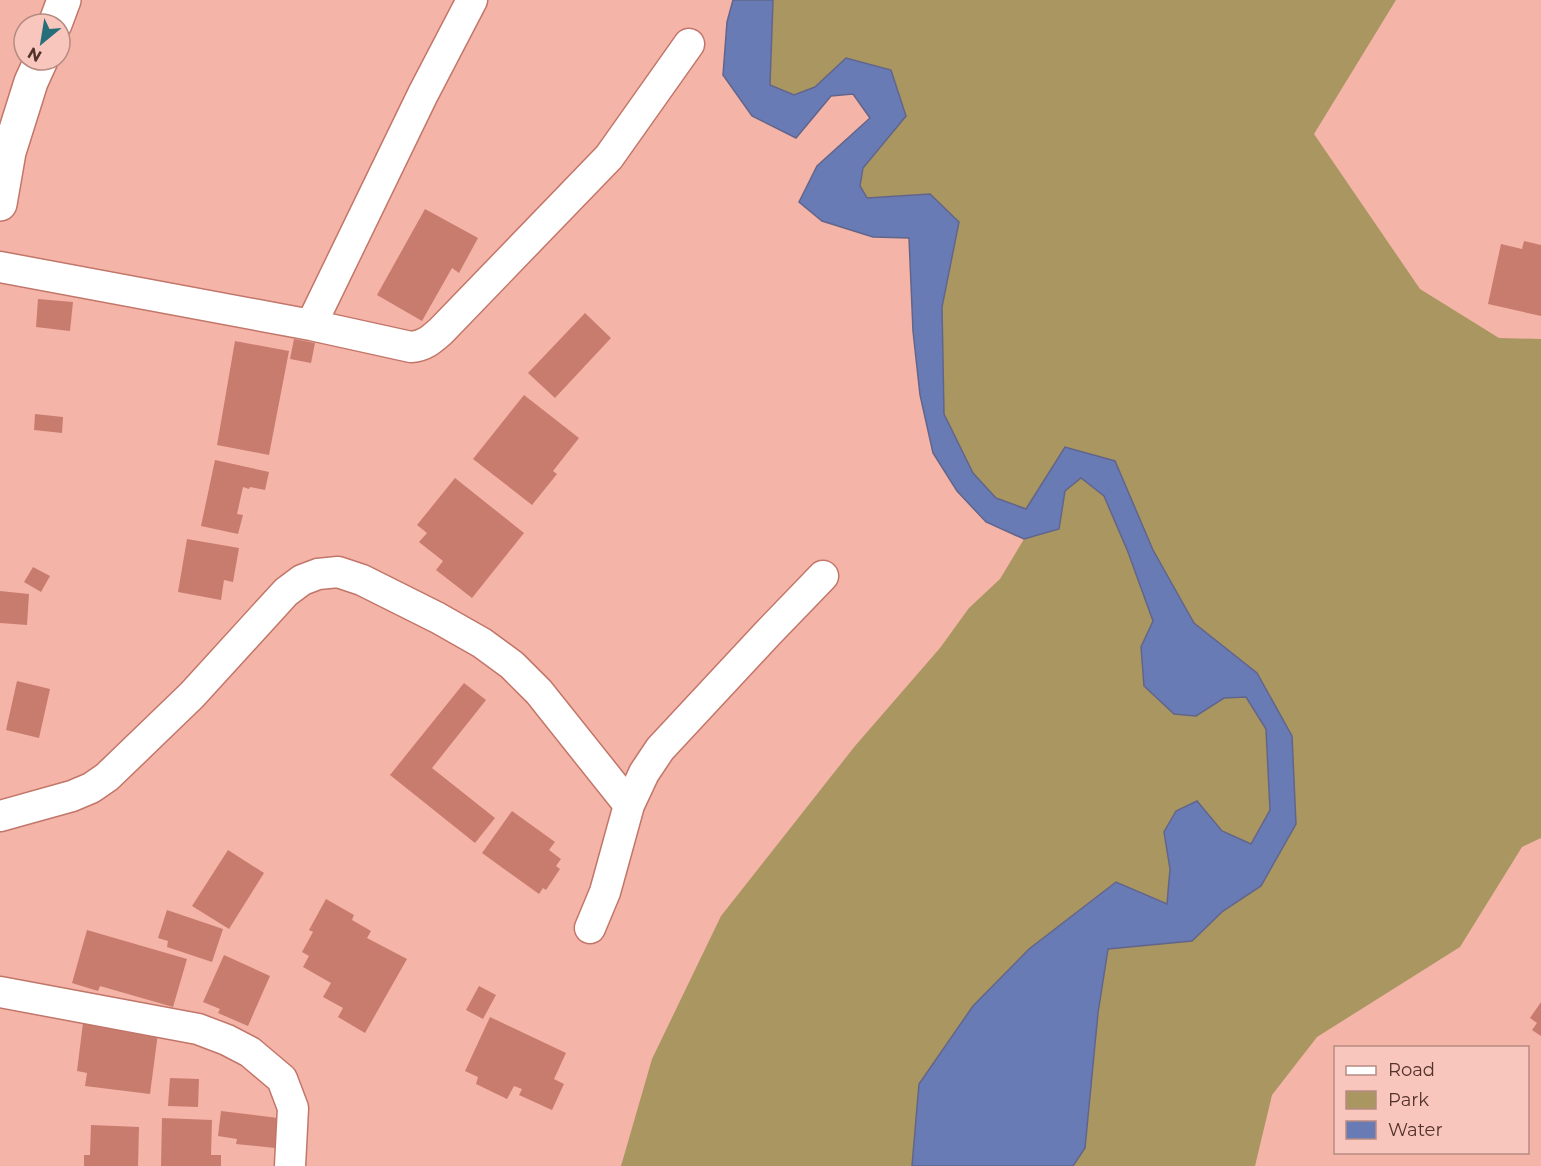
<svg xmlns="http://www.w3.org/2000/svg" width="1541" height="1166" font-family="Montserrat,sans-serif">
	<rect width="100%" height="100%" fill="#f5b4a8"/>
	<!-- green -->
	<path fill="#a99661" d="M773,0H1396L1314,134L1420,289L1499,338L1541,339V838L1522,847L1460,947L1317,1037L1272,1095L1255,1166H1073L1085,1148L1098,1013L1108,949L1192,941L1223,911L1261,886L1296,824L1257,673L1194,623L1153,550L1065,447L1027,509L996,499L973,473L944,414L942,307L959,222L930,194L867,198L859,185L862,168L906,116L846,58L815,87L794,95L770,85Z
		M1081,478L1104,496L1128,552L1153,621L1141,647L1196,716L1224,698L1246,697L1266,729L1270,810L1251,844L1222,831L1197,801L1176,811L1164,832L1170,869L1167,905L1116,882L1029,950L973,1006L919,1084L912,1166H621L652,1059L721,916L855,746L940,648L969,608L1000,579L1024,539L1059,529L1065,491Z"/>
	<!-- water -->
	<path fill="#697bb4" stroke="#62658b" stroke-width="1.5" d="M733,0H773L770,85L794,95L815,87L846,58L891,70L906,116L863,168L860,186L867,198L930,194L959,222L942,307L944,414L973,473L996,498L1026,509L1065,447L1115,461L1153,550L1194,623L1257,673L1292,736L1296,824L1261,886L1223,911L1192,941L1108,949L1098,1013L1085,1148L1073,1166H912L919,1084L973,1006L1029,949L1116,882L1167,904L1170,869L1164,832L1176,811L1197,801L1222,831L1251,844L1270,810L1266,729L1246,697L1224,698L1196,716L1174,714L1144,686L1141,647L1153,621L1128,552L1104,496L1081,478L1065,491L1059,529L1024,539L986,522L957,491L933,453L920,395L913,331L909,238L873,237L822,221L799,202L817,166L870,118L853,94L831,96L796,138L752,116L723,75L727,22Z"/>
	<!-- building -->
	<path fill="#c87c6e" d="M425,209L478,238L459,273L452,268L422,321L377,295Z
		M1524,241L1541,245V316L1488,304L1501,244L1522,249Z
		M38,299L73,302L70,331L36,327Z
		M585,313L611,338L555,398L528,373Z
		M294,339L315,343L311,363L290,359Z
		M235,341L289,351L269,455L217,445Z
		M524,395L579,438L553,471L557,474L532,505L473,459Z
		M35,414L63,417L62,433L34,430Z
		M215,460L269,472L265,490L250,487L249,489L243,487L237,514L243,515L238,534L201,526Z
		M455,478L524,533L472,598L436,570L443,561L419,542L427,533L417,525Z
		M187,539L239,548L233,582L224,580L221,600L178,592Z
		M33,567L50,576L41,592L24,582Z
		M0,591L29,594L27,625L0,623Z
		M17,681L50,689L39,738L6,730Z
		M464,683L486,700L432,768L495,818L475,843L390,775Z
		M512,811L555,842L549,850L561,859L556,866L560,869L546,890L543,888L539,894L482,853Z
		M228,850L264,873L229,929L192,906Z
		M326,899L354,915L352,920L371,931L367,938L407,959L365,1033L338,1017L343,1008L323,997L331,983L303,967L309,956L302,952L313,932L309,930Z
		M167,910L223,929L212,962L167,947L168,941L158,938Z
		M87,930L187,959L173,1007L100,986L98,991L72,983Z
		M224,955L270,976L248,1026L218,1013L220,1009L203,1002Z
		M479,986L496,995L483,1019L466,1010Z
		M1541,1002V1036L1532,1030L1537,1023L1530,1018Z
		M490,1017L566,1053L554,1079L564,1084L552,1110L519,1095L522,1089L514,1086L507,1099L476,1084L478,1077L465,1071Z
		M83,1023L158,1033L150,1094L85,1086L87,1073L77,1071Z
		M170,1078L199,1079L198,1107L168,1106Z
		M221,1111L278,1118L275,1148L236,1144L237,1139L218,1136Z
		M162,1118L212,1120L211,1155H221V1166H161Z
		M91,1125L139,1127L138,1166H84V1155H90Z"/>
	<g fill="none" stroke-linecap="round" stroke-linejoin="round">
		<!-- street casing -->
		<g stroke="#c27669" stroke-width="33">
			<path id="street" d="M0,267L311,325L411,347C424,346 431,340 441,331L609,157L689,44
				M311,325L423,94L472,0
				M0,816L72,796L91,788L107,777L192,695L286,592L302,580L318,574L338,572L362,580L438,618L482,643L512,665L539,692L629,805
				M590,928L605,892L629,805L644,773L660,749L768,633L823,576
				M0,992L198,1029L227,1040L250,1052L282,1079L293,1108L290,1166"/>
		</g>
		<!-- secondary casing -->
		<g stroke="#c27669" stroke-width="36">
			<path id="secondary" d="M55,24L64,0
				M0,204L9,152L31,82L41,60"/>
		</g>
		<!-- street -->
		<use href="#street" stroke="#fff" stroke-width="30"/>
		<!-- secondary -->
		<use href="#secondary" stroke="#fff" stroke-width="33"/>
	</g>
	<!-- legend -->
	<rect x="1334" y="1046" width="195" height="108" fill="#f8c6bc" stroke="#b68b82" stroke-width="1.5"/>
	<rect x="1346" y="1066" width="30" height="9" fill="#ffffff" stroke="#b68b82" stroke-width="1.5"/>
	<text x="1388" y="1076" font-size="18" fill="#53322c">Road</text>
	<rect x="1346" y="1091" width="30" height="18" fill="#a99661" stroke="#b68b82" stroke-width="1.5"/>
	<text x="1388" y="1106" font-size="18" fill="#53322c">Park</text>
	<rect x="1346" y="1121" width="30" height="18" fill="#697bb4" stroke="#b68b82" stroke-width="1.5"/>
	<text x="1388" y="1136" font-size="18" fill="#53322c">Water</text>
	<!-- north arrow -->
	<g transform="translate(42 42) rotate(210)"><circle r="28" fill="#f8c6bc" stroke="#b68b82" stroke-width="1.5"/>
	<path d="M0-4.5L10 22L0 15L-10 22Z" fill="#266e7a"/>
	<text y="-9" font-size="16" font-weight="bold" text-anchor="middle" fill="#53322c">N</text>
	</g>
</svg>
